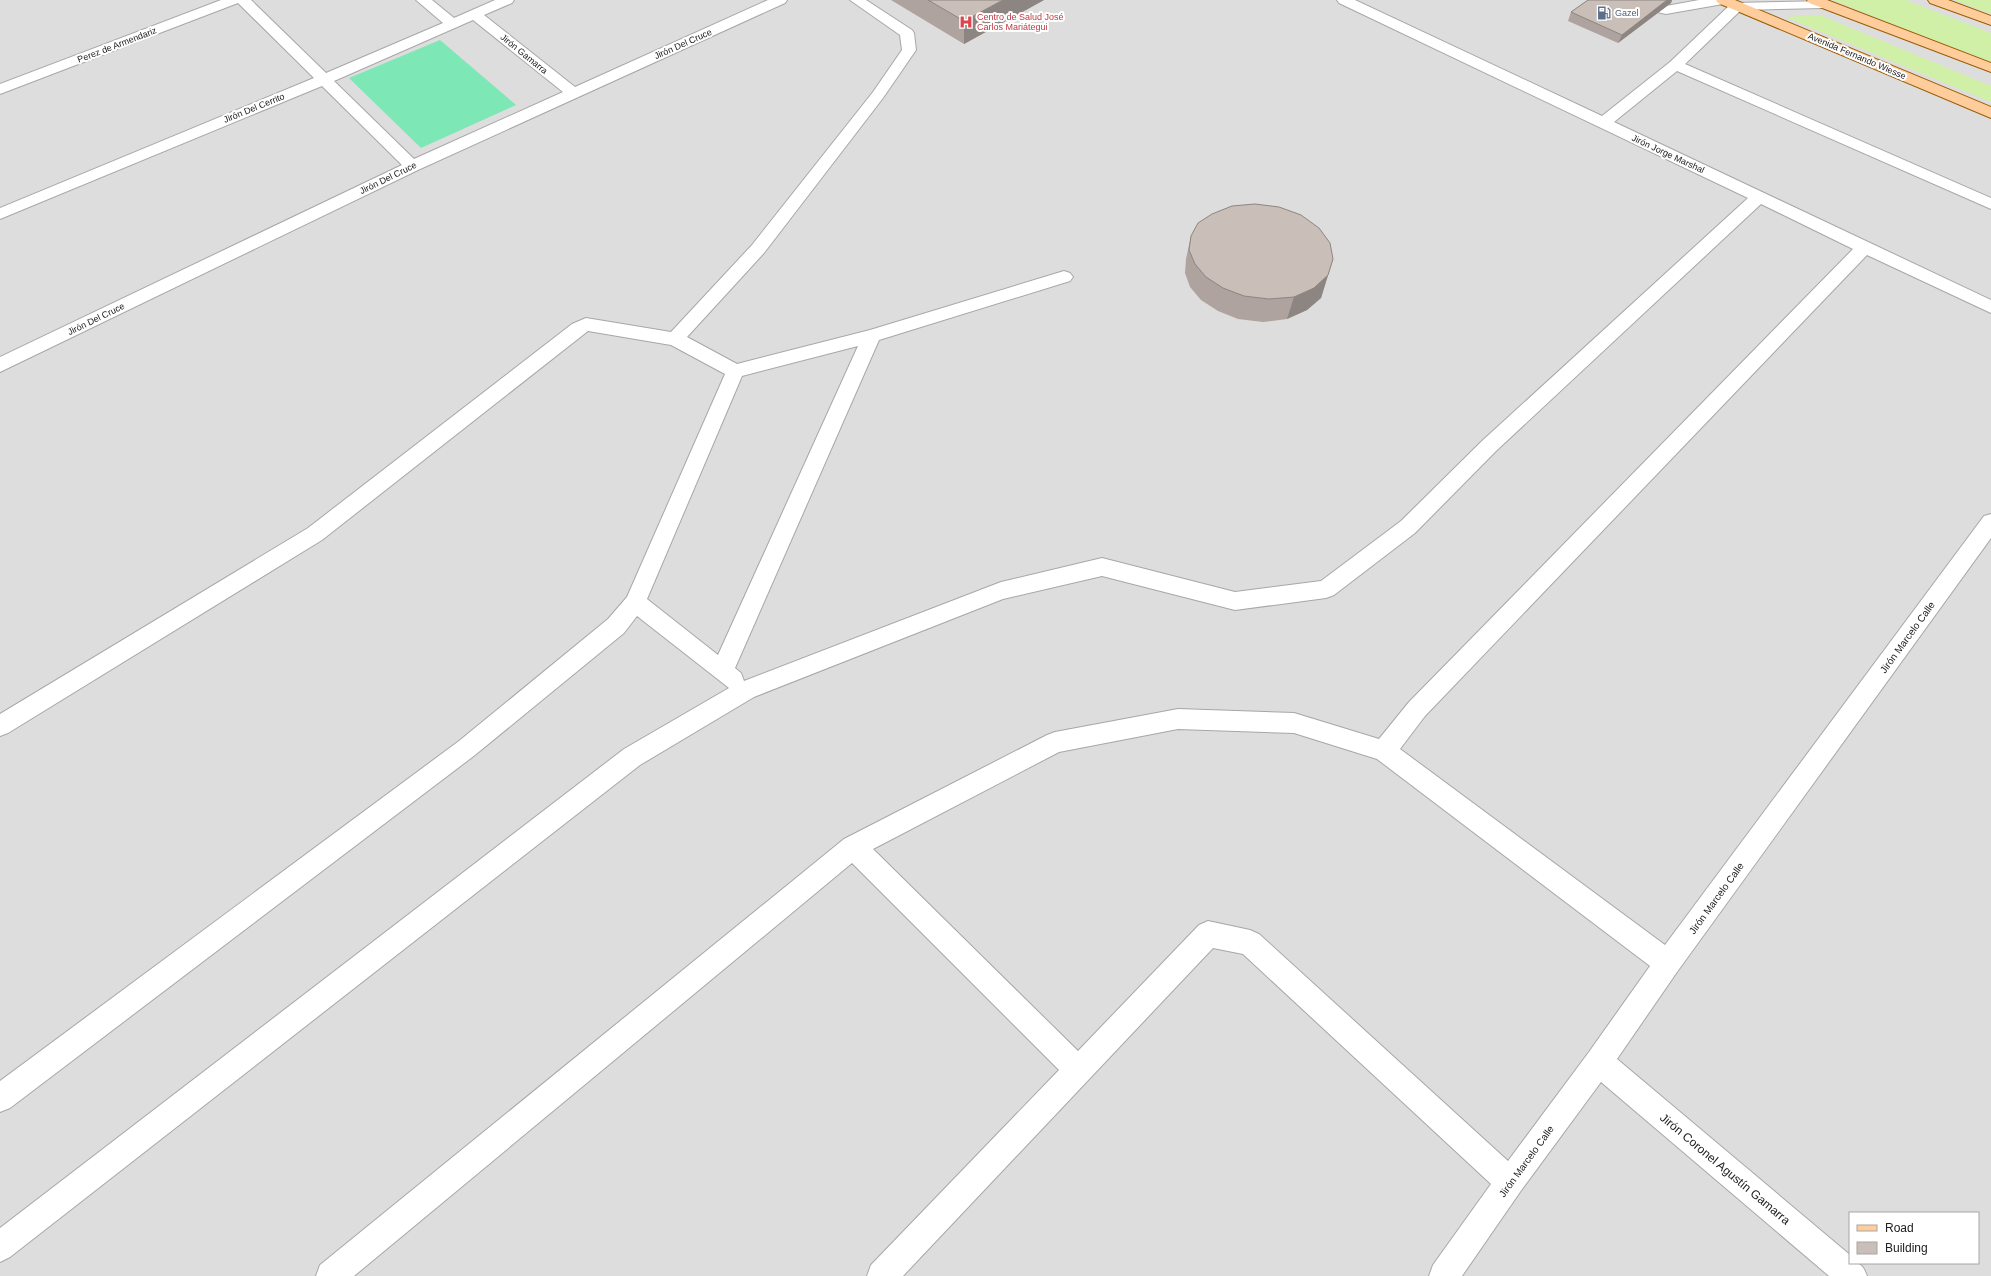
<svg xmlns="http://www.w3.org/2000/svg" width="1991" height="1276" font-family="Arial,sans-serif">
	<rect width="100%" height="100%" fill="#f1ece5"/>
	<!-- residential -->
	<path fill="#dedddd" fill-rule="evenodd" d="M0,0H1991V1276H0ZM1850,1213H1978V1263H1850Z"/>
	<!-- grass -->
	<path fill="#d0efa7" d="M1832,0H1906L1991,33V63Z
		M1954,0H1991V14Z
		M1820,15L1991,86V102L1785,17Z"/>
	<!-- pitch -->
	<path fill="#7de7b6" d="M440,40L516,105L421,148L349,78Z"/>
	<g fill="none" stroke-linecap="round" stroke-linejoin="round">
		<!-- minor casing -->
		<g stroke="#a7a7a7" stroke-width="2">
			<path id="minor" d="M221,0H251L326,73L443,23L416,0H432L454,18L495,0H514L512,3L484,15L575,87L768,0H787L785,3L418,170L0,372V357L402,165L322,86L0,219V208L314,78L238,3L0,94V84ZM473,20L563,92L414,159L334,81Z
				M850,0H866L912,30L914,33L916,50L883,98L764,253L687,337L737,364L870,330L1064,271L1070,273L1073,277L1070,281L879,340L735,668L741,673L744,681L1001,582L1102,558L1235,592L1321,581L1401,521L1482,441L1748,198L1339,3L1337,0H1355L1602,116L1670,62L1732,3L1829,1L1831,4L1829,7L1824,8L1741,10L1685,64L1991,198V209L1677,71L1614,122L1991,300V313L1867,255L1425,716L1400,749L1665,945L1984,516L1991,514V538L1677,972L1617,1059L1850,1255V1263C1862,1263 1863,1266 1867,1276H1829L1601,1082L1520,1192L1462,1276H1429L1433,1265L1491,1184L1243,954L1213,948L903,1276H867L871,1265L1059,1070L852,863L354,1276H316L320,1265L844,839L1047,735L1055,732L1178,709L1294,713L1379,739L1409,702L1853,249L1761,204L1496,451L1415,533L1334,595L1326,598L1235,610L1102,576L1003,599L754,697L640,765L10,1257L0,1262V1228L624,749L729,688L637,616L624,633L475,755L10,1108L0,1112V1081L459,741L608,619L627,597L725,374L671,345L588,331L322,540L8,733L0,736V714L308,528L572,324L586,318L671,332L752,245L873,92L902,50L900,35ZM858,346L718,655L647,599L742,376ZM1178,729L1294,733L1377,759L1650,966L1589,1052L1508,1161L1259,934L1250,930L1208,921L1199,925L1078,1051L873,849L1059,752Z
				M1699,0H1730L1728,3L1723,4L1666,14L1657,12L1655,9L1657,6H1666Z"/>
		</g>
		<!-- major casing -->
		<g stroke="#9b5c00" stroke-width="2">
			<path id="major" d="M1716,0H1735L1991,107V118L1718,3Z
				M1807,0H1827L1991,63V72L1809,3Z
				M1928,0H1948L1991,16V25L1930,3Z"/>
		</g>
		<!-- minor -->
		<use href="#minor" fill="#fff" fill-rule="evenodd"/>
		<!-- major -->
		<use href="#major" fill="#ffcd9c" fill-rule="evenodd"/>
	</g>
	<!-- wall -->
	<path fill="#aea39e" d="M891,0H1044L964,44Z
		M1588,0H1672L1671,3L1618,43L1568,21L1571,12Z
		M1191,236L1333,259L1321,298L1307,310L1287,319L1263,322L1238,319L1218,311L1201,300L1190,287L1185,273L1186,259Z"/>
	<!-- shaded-wall -->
	<path fill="#8d8581" d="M1003,0H1044L964,44V21Z
		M1667,0H1672L1671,3L1618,43L1622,35Z
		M1333,259L1321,298L1307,310L1287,319L1294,297Z"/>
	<!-- building -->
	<path fill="#cabeb8" stroke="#8d8581" d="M928,0H1003L964,21Z
		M1588,0H1667L1622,35L1571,12Z
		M1255,204L1279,207L1301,215L1319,228L1330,243L1333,259L1328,275L1314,288L1294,297L1269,299L1244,296L1223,288L1206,277L1195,264L1189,250L1191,236L1198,223L1212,214L1232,206Z"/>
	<!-- icons -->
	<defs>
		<g id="fuel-bare" transform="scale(1.08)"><path d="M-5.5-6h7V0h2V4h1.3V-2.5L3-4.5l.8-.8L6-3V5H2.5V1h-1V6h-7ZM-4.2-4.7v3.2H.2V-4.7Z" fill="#5c6f8a" stroke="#fff" stroke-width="2.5" paint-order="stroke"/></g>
		<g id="hospital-bare" transform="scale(1.08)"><path d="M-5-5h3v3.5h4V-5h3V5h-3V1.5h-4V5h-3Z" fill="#e0444e" stroke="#fff" stroke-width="2.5" paint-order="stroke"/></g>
	</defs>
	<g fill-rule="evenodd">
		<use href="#fuel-bare" x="1604" y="13"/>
		<use href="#hospital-bare" x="966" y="22"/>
	</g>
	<g text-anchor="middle" stroke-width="4" stroke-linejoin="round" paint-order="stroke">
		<!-- far-service labels -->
		<g font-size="9" fill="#4e5e75" stroke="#fff" text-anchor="start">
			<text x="1615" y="16">Gazel</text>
		</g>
		<!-- far-health labels -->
		<g font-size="9" fill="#be3a42" stroke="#fff" text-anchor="start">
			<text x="977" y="20">Centro de Salud José<tspan x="977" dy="10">Carlos Mariátegui</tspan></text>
		</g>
		<!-- far-street labels -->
		<g font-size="9" fill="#202020" stroke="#fff">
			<text transform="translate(683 44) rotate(-24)" y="3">Jirón Del Cruce</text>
			<text transform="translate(117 45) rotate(-21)" y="3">Perez de Armendariz</text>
			<text transform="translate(524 54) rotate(39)" y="3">Jirón Gamarra</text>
			<text transform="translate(1857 56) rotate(23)" y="3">Avenida Fernando Wiesse</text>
			<text transform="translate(254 108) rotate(-22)" y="3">Jirón Del Cerrito</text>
			<text transform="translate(1668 154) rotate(25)" y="3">Jirón Jorge Marshal</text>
			<text transform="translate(388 178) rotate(-26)" y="3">Jirón Del Cruce</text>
			<text transform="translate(96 319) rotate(-26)" y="3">Jirón Del Cruce</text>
		</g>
		<!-- street labels -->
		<g font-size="10" fill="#202020" stroke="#fff">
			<text transform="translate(1907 637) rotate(-54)" y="4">Jirón Marcelo Calle</text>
			<text transform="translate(1716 898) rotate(-54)" y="4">Jirón Marcelo Calle</text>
			<text transform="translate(1526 1161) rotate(-54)" y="4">Jirón Marcelo Calle</text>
		</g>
		<!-- near-street labels -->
		<g font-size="12" fill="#202020" stroke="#fff">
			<text transform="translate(1725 1169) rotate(40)" y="4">Jirón Coronel Agustín Gamarra</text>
		</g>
	</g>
	<!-- legend -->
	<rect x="1849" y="1212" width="130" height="52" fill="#ffffff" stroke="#a6a6a6"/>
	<rect x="1857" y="1225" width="20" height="6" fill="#ffcd9c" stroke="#a6a6a6"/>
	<text x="1885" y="1232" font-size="12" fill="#202020">Road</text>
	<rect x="1857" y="1242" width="20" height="12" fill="#cabeb8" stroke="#a6a6a6"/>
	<text x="1885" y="1252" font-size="12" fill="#202020">Building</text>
</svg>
